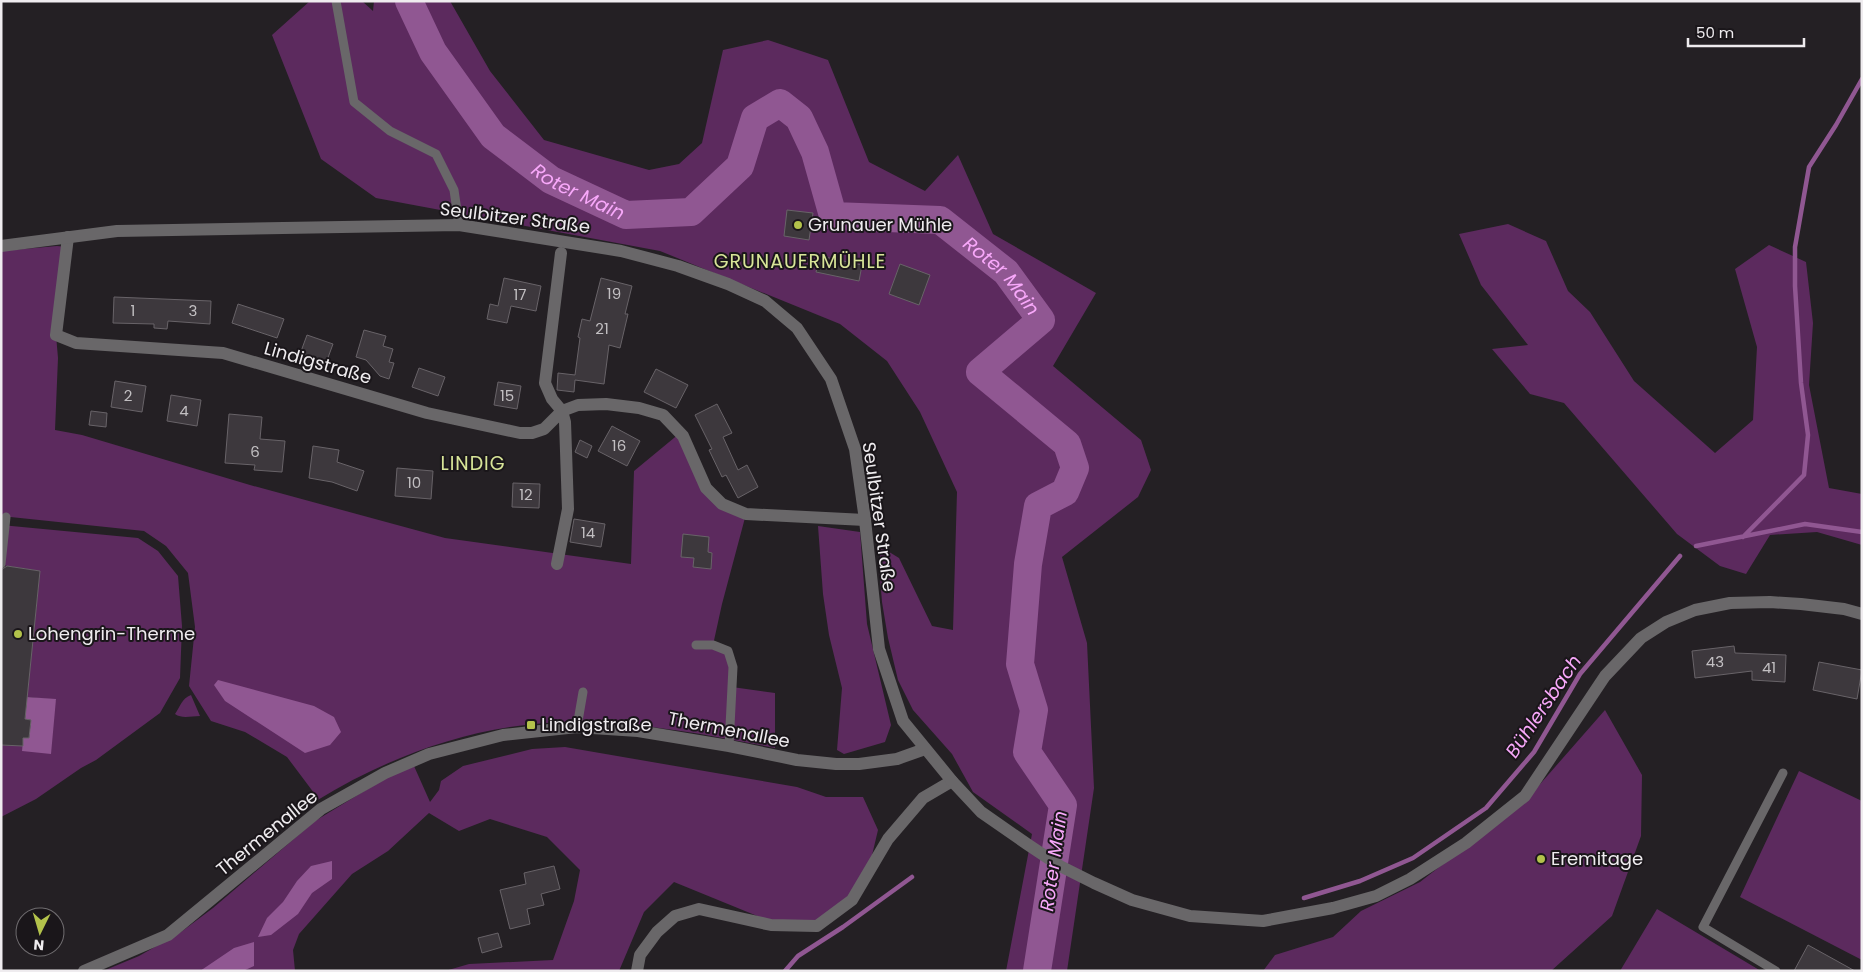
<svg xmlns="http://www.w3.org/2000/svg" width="1863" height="972" font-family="Poppins,sans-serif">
	<rect width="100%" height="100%" fill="#242024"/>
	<!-- green -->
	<path fill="#5c2a5e" d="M310,1H362L373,11L374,1H450L490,71L544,140L649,170L679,164L702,143L723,50L768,40L828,60L869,162L925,191L958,155L993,234L1096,293L1053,366L1141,440L1151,470L1138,497L1062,557L1087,643L1094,788L1067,971H1006L1032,834L973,792L952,754L913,710L898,680L888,638L882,602L879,565L881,547L899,558L932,626L953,630L957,492L920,412L887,361L840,324L660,251L376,198L321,159L272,35Z
		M1508,224L1546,241L1568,291L1590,312L1634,381L1715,453L1753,420L1757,347L1735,269L1769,245L1806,262L1813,323L1809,385L1829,488L1862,494V545L1817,532L1770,535L1746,574L1720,566L1677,534L1564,403L1530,394L1492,349L1528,345L1481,285L1459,234Z
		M57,246L67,247L56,335L58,358L55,430L82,435L250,485L445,538L631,564L634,471L680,433L706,488L746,514L722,604L713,645L728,651L732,687L775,693V748C714,736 652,724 590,722C492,719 399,750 316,801L314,793L287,757L245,732L211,721L189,686L195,627L188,573L166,546L144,531L1,516V251Z
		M1,525L138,538L158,551L178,576L182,626L180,678L160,713L96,760L81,768L36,799L1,817V745L23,746L22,751L56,700L27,697L40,571L1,565Z
		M818,526L860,532L867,624L891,725L885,742L844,754L837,750L842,688L829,635L823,594Z
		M191,695L200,716C191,716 182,719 175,714C180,707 182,698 191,695Z
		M1605,710L1642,775L1641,836L1612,916L1551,971H1263L1275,955L1333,937L1361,911L1420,882L1527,799Z
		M565,747L797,787L826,797H863L878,830L868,872L848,897L815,923L777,924L674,882L644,912L619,971H445L469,964L553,960L574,901L580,870L547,837L490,819L459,831L429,813L388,851L352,874L299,934L293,950L295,971H103L139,956L181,932L213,908L315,821L389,776L414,766L430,802L439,790L441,781L463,766L532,749Z
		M1799,771L1862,801V960L1740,897Z
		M1657,909L1761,971H1620Z"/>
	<!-- water -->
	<path fill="#905792" d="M218,680L314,706L334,717L341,732L330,745L305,753L225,701L214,685Z
		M27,697L56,699L51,754L22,751L23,738H29L31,720L25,719Z
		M332,861V879L312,893L298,914L271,935L258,937L267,918L283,902L297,881L311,866Z
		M254,942V966L243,971H200L234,948Z"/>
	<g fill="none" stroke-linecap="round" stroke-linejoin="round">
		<!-- stream -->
		<path stroke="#905792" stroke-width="4.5" d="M1743,537L1804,475L1808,435L1801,383L1795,286V247L1809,167L1836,125L1862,79
			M1696,546L1805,524L1862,532
			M1304,898L1360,881L1413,858L1486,808L1534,752L1580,674L1680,556
			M785,971L798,956L843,927L912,877"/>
		<!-- river -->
		<path stroke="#905792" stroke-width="28" id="s1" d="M409,1L433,52L493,136L551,180L626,215L691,212L740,166L755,118L780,103L799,118L815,152L833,216L940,220L1006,272L1041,320L980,372L1067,444L1075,468L1065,492L1038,506L1028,564L1020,664L1034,710L1027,752L1063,805L1037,971"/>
	</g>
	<!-- building -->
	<path fill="#3d383d" stroke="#686368" d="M787,210L813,213L809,240L784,236Z
		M820,256L862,265L859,281L816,272Z
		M900,264L930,275L919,305L889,294Z
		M504,278L541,286L536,311L511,306L507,323L487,319L490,304L498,306Z
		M601,278L632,286L625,314H628L620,348L609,345L604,384L575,380L574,392L557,390L558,373L575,375L580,338L578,337L582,319L590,321Z
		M114,297L211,301L210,324L168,321L167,329L154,328V324L113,323Z
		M238,304L284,319L277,338L232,323Z
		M364,330L386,336L383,346L393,349L389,362L394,363L389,379L380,376L366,360L356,357Z
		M307,335L333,344L326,363L300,354Z
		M419,368L445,377L438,396L412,387Z
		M656,369L688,385L676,408L644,392Z
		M115,381L146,386L142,412L111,407Z
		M498,382L521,386L517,409L494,405Z
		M171,395L201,400L197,426L167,421Z
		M717,404L732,433L723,437L738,470L747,465L758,487L738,498L726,475L722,477L709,450L712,449L695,415Z
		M91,411L107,413L106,427L89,425Z
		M229,414L262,417L260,439L285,441L282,472L254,470L255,465L225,463Z
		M612,426L640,441L627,466L598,451Z
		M580,440L592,446L587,458L575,452Z
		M313,446L339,450L337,462L364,471L357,491L332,482L309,478Z
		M397,468L433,471L431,499L395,496Z
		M513,483L540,484L539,508L512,507Z
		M574,519L605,524L601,547L570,542Z
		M683,534L709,537L708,552L712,553L711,569L693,567L694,558L681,557Z
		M7,566L40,571L25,719L31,720L29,738H23V746L1,745V570Z
		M1734,646L1735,653L1786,655L1785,682L1752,680V671L1695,678L1692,651Z
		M1819,662L1862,670L1857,699L1813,690Z
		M554,866L560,889L541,894L544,905L527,909L530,924L510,929L500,890L526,884L524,873Z
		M498,933L502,947L482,953L478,938Z
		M1808,945L1855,971H1794Z"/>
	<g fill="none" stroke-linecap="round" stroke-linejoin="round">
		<!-- service -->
		<path stroke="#696769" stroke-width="9" d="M336,1L354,102L390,131L436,154L454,190L459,225
			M1,564L6,517
			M696,645H713L728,651L733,667L729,746
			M577,727L583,692
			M1776,971L1703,927L1783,773"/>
		<!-- minor -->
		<path stroke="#696769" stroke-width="12" d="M68,237L56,335L76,343L223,353L427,413L520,433H532L544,429L562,411L578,405L606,404L639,408L663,415L683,436L706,488L722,504L746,514L865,520
			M557,564L568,509L565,422L562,411L552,399L545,383L561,253
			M84,971L168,935L321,809L385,773L429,754L503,735L577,727L638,731L729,746L797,760L836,764H859L897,759L925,749
			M637,971L640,955L657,932L675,916L699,909L771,925L817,926L852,900L888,839L923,798L952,781"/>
		<!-- tertiary -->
		<path stroke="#696769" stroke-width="12" d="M1,246L117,231L459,225L621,251L678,266L728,284L765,301L797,328L831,379L855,449L865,520L879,649L903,721L952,781L981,812L1027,844L1060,866L1094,883L1132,900L1190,916L1263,921L1333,908L1376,896L1410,879L1466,843L1525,796L1605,676L1641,638L1666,622L1695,610L1730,603L1770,602L1801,604L1844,609L1862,614"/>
	</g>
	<!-- markers -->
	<g fill="#b3c24b" stroke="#1a161a" stroke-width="2">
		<circle cx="798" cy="225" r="5"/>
		<circle cx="18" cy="634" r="5"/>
		<rect x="526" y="720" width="10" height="10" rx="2.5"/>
		<circle cx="1541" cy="859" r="5"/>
	</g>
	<g text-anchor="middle" stroke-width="4" stroke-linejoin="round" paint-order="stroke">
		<!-- number labels -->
		<g font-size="15" fill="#c2bfc2">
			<text x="614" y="299">19</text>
			<text x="520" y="300">17</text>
			<text x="133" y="316">1</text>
			<text x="193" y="316">3</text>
			<text x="602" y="334">21</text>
			<text x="128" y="401">2</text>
			<text x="507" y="401">15</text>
			<text x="184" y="416">4</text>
			<text x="619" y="451">16</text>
			<text x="255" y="457">6</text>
			<text x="414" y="488">10</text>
			<text x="526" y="500">12</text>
			<text x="588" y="538">14</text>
			<text x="1715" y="667">43</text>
			<text x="1769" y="673">41</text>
		</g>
		<!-- street labels -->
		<g font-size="18" fill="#efecef" stroke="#1a161a">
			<text transform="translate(515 218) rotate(7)" y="6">Seulbitzer Straße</text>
			<text transform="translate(318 363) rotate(16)" y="6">Lindigstraße</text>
			<text transform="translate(879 517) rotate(82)" y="6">Seulbitzer Straße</text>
			<text transform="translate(729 730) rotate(11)" y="6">Thermenallee</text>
			<text transform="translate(267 833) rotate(-39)" y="6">Thermenallee</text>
		</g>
		<!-- poi labels -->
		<g font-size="18" fill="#efecef" stroke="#1a161a" text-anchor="start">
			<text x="808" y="231">Grunauer Mühle</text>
			<text x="28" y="640">Lohengrin-Therme</text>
			<text x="541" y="731">Lindigstraße</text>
			<text x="1551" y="865">Eremitage</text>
		</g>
		<!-- water labels -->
		<g font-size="19" font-style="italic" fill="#f8a8fa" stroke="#1a161a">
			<text dy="7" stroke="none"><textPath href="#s1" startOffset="262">Roter Main</textPath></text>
			<text dy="7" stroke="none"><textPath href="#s1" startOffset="846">Roter Main</textPath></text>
			<text transform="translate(1543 706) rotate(-56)" y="7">Bühlersbach</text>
			<text transform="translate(1053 861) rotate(-82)" y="7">Roter Main</text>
		</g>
		<!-- neighbourhood labels -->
		<g font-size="19" letter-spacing="1" fill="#d8e598" stroke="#1a161a">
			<text x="800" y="268">GRUNAUERMÜHLE</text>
			<text x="473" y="470">LINDIG</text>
		</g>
	</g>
	<!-- border -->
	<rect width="1863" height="972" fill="none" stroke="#efecef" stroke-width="5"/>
	<!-- north arrow -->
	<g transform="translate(40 932) rotate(185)"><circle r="24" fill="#1a161a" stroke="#6f6c6f"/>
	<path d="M0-4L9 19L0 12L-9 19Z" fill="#b3c24b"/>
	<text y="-8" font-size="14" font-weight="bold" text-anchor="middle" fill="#efecef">N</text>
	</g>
	<!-- scale -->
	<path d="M1688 38v8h116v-8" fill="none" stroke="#efecef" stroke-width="2.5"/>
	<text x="1696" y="38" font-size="15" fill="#efecef" stroke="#1a161a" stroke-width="4" paint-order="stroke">50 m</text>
</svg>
